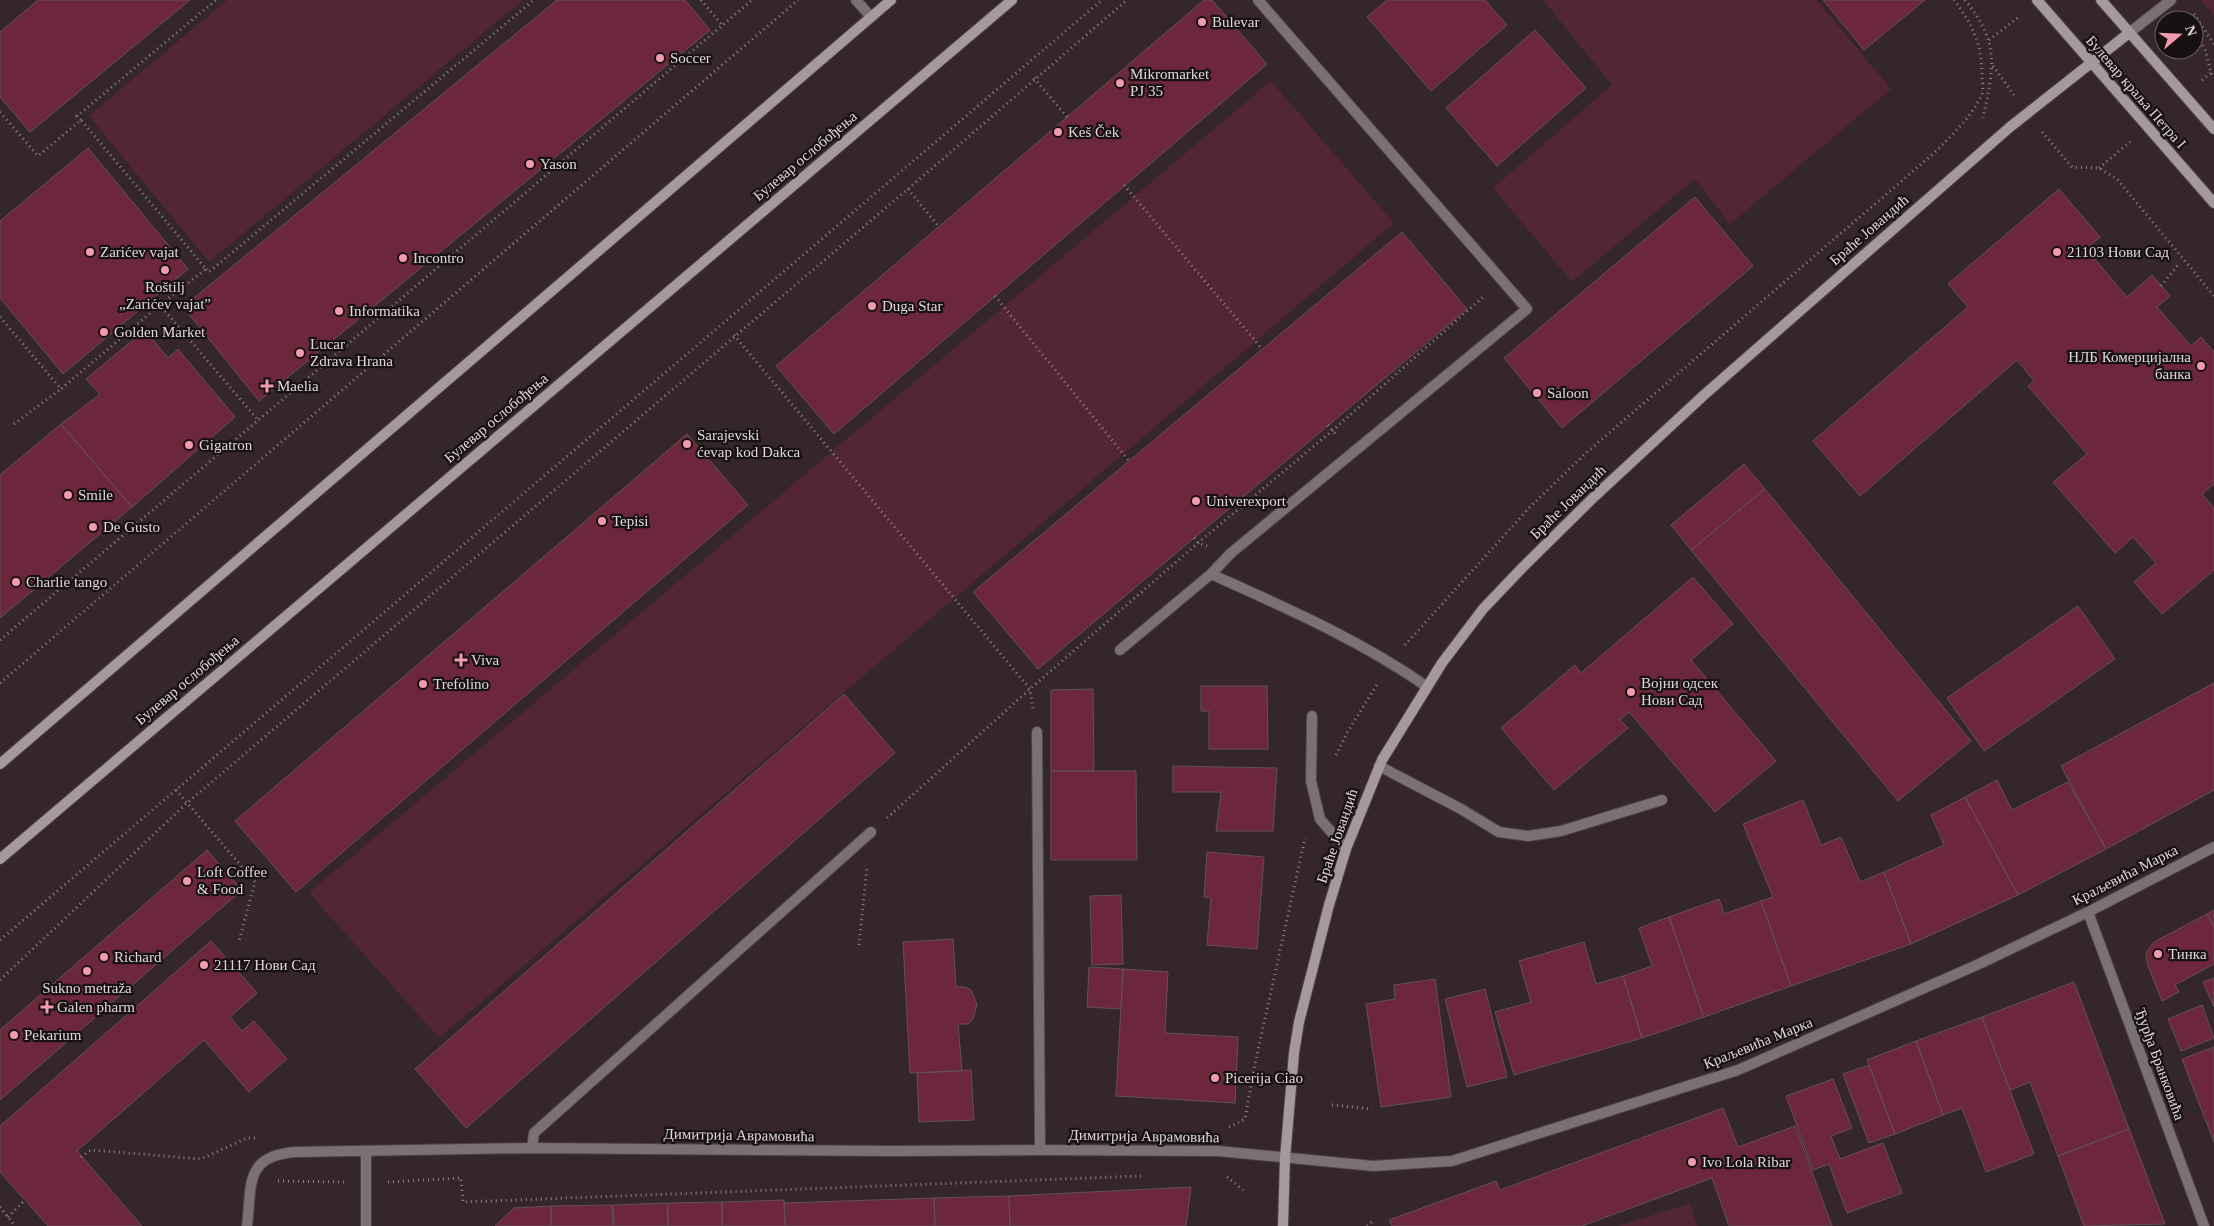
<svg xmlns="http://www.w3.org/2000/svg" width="2214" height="1226" font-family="Georgia,serif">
	<rect width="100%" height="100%" fill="#342629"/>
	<!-- green -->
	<path fill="#522632" d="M227,0H523L209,262L89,116Z
		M1543,0H1817L1891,89L1730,224L1695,179L1572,282L1493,188L1612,85Z
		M2201,0H2214V16Z
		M1271,81L1394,223L439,1038L309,893Z
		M1690,1203L1697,1226H1618Z"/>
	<!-- building -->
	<path fill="#6d273d" stroke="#625255" d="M38,0H190L30,132L0,97V32Z
		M557,0H685L710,30L259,401L183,307Z
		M1204,0H1212L1267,64L834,434L776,366Z
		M1387,0H1485L1507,25L1431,91L1367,17Z
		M1823,0H1925L1864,50Z
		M1535,30L1586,88L1497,166L1446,108Z
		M88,148L188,269L63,374L0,298V221Z
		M2059,189L2100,237L2086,249L2127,297L2152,275L2170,296L2157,307L2191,346L2201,337L2214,352V484L2202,494L2214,508V570L2162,614L2134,582L2156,563L2133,537L2115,553L2053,482L2087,454L2028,386L2034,381L2017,360L1860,496L1813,441L1968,307L1948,284Z
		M1695,197L1753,266L1562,428L1504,358Z
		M1402,232L1467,309L1038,669L973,592Z
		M145,330L168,358L178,349L235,417L132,507L61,424L100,394L86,379Z
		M61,424L132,507L0,618V475Z
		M687,434L748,505L296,892L235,821Z
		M1744,464L1765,489L1691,550L1671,525Z
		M1765,489L1971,741L1898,801L1691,550Z
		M1693,577L1733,624L1691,660L1776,761L1715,812L1629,712L1620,720L1628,728L1554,790L1501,728L1575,665L1581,673Z
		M2078,606L2115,659L1984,751L1947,698Z
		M2214,683V790L2106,849L2061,766Z
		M1201,686H1267L1268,749H1209V711H1201Z
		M1093,689L1094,771H1051V690Z
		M844,694L895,753L466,1128L415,1069Z
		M1173,766L1277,768L1273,831H1216L1221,792H1173Z
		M1051,771H1136L1137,860H1051Z
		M1997,780L2012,810L2068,782L2106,849L2018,895L1965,797Z
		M1965,797L2018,895L1911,944L1884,872L1944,845L1931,815Z
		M1803,800L1821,845L1841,837L1860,882L1884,872L1911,944L1791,986L1761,901L1773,897L1743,824Z
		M207,850L242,890L0,1100V1030Z
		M1207,852L1264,857L1257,949L1207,945L1211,898L1204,897Z
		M1121,895L1123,964L1092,965L1090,896Z
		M1719,899L1724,914L1761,901L1791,986L1704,1017L1669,917Z
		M2214,910V927L2207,914Z
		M2207,914L2214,927V964L2175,985L2179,992L2162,1001L2147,963L2146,953L2154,942Z
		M1669,917L1704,1017L1642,1038L1623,976L1652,966L1639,928Z
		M953,939L956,987H965L971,990L977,1004L973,1019L968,1024H958L962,1071L910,1073L903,942Z
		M211,941L257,993L230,1017L242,1031L254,1021L287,1059L249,1092L204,1040L77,1151L142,1226H48L0,1172V1126Z
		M1584,942L1596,984L1623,976L1642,1038L1514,1075L1495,1012L1531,1002L1519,961Z
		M1089,967L1123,969L1121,1009L1087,1007Z
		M1123,969L1168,972L1165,1033L1238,1037L1235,1103L1116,1096Z
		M2214,978V1007L2203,982Z
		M1435,979L1451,1097L1381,1107L1366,1004L1395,999L1394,985Z
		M2074,982L2129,1129L2058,1156L2030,1082L2010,1090L1982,1017Z
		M1485,989L1507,1077L1467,1087L1445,999Z
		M2202,1005L2214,1038L2181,1051L2168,1019Z
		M1982,1017L2034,1154L1986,1172L1962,1108L1943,1115L1916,1041Z
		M1916,1041L1943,1115L1895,1134L1867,1060Z
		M2214,1047V1142L2182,1059Z
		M1869,1065L1895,1134L1869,1143L1843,1074Z
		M971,1070L974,1120L919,1122L917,1073Z
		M1833,1079L1852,1128L1831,1136L1840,1159L1883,1143L1902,1193L1847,1213L1829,1164L1813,1170L1786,1096Z
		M1723,1108L1738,1147L1795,1126L1832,1226H1729L1712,1178L1582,1226H1392L1389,1220L1496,1181L1500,1190Z
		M2129,1129L2165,1224L2084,1226L2058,1156Z
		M1191,1187L1186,1226H1010L1009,1196Z
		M1009,1196L1010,1226H935L934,1198Z
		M934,1198L935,1226H785L784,1203Z
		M784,1200L785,1226H722V1202Z
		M722,1202V1226H668V1203Z
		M667,1203L668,1226H614L613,1205Z
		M612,1205L613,1226H551V1206Z
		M551,1206V1226H495L514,1208Z"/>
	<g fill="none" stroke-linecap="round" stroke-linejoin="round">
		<!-- lane casing -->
		<g stroke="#504245" stroke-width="12">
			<path id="lane" d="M1211,574C1284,607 1360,640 1426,686
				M1120,650L1211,574L1231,553L1527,309L1258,0
				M1312,716L1311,781L1320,819L1346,849
				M1037,732L1040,1150
				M1379,766L1461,809L1499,832L1528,836L1561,831L1662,800
				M532,1148L534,1133L871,832
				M366,1226V1152"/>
		</g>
		<!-- street casing -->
		<g stroke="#504245" stroke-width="12">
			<path id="street" d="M856,0L871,17
				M2129,33L2171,0
				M2088,912L2204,1226
				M247,1226C252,1185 244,1156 295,1152L532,1148L892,1151L1040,1150L1218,1151L1373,1166L1452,1161L1738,1070L1979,964L2088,912L2214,847"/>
		</g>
		<!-- secondary casing -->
		<g stroke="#504245" stroke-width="12">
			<path id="secondary" d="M2037,0L2214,203
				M2101,0L2214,129
				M0,764L891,0
				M0,859L1012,0
				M1283,1226L1285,1158L1294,1053L1299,1022L1329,905L1346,849L1382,760L1442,663L1483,609L1522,568L1595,496L1704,395L2010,127L2129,33"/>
		</g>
		<!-- path -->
		<path stroke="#8f8385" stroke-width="3" stroke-dasharray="1 4" stroke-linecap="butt" d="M701,0L722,25
			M1965,0C2000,43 1994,67 1983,118
			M2194,14L2214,44
			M2194,33L2205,49L2211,73L2214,78
			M1989,40L2020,16
			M1993,66L2014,95
			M1034,78L1067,117
			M2202,80L2211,73
			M0,112L38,156L81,120L206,269L160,305L257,419
			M81,120L77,116L216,0
			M2042,132L2072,167L2099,168L2117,179L2214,296
			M2099,168L2131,141
			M1124,185L1262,349
			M908,189L939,227
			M206,269L209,272L534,0
			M2161,286L2178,265
			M995,296L1129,461
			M0,317L61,389L160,305
			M734,335L1030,689L1033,709
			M14,424L61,389
			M1328,425L1337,436
			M1194,538L1198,543L1207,546
			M0,640L752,0
			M1405,645L1529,508L1587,452L1933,154C1952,135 1971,118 1982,94C1984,88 1982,80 1982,74C1982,44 1972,24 1954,0
			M0,683L798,0
			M1336,755L1348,731L1378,683
			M176,790L255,882L239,941
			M887,818L1030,689L1198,543L1332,431L1484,296
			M0,940L1102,0
			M859,945L867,867
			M0,980L187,803L908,189L1127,0
			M1332,1105L1372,1109
			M1229,1127L1245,1119L1255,1064L1305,838
			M81,1157L91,1150L201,1159L247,1138H255
			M1227,1177L1243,1190
			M278,1181L344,1182
			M388,1182L461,1178L463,1202L1141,1176
			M0,1207L15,1226
			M8,1217L25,1200
			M1367,1226L1374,1220"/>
		<!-- lane -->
		<use href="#lane" stroke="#797173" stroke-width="10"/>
		<!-- street -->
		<use href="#street" stroke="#797173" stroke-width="10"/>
		<!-- secondary -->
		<use href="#secondary" stroke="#a5999b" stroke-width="10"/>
	</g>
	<!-- markers -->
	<g fill="#f29ab0" stroke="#181112" stroke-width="2">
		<circle cx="1202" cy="22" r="5"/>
		<circle cx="660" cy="58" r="5"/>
		<circle cx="1120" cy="83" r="5"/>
		<circle cx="1058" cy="132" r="5"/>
		<circle cx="530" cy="164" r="5"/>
		<circle cx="90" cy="252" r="5"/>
		<circle cx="2057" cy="252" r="5"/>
		<circle cx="403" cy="258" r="5"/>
		<circle cx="165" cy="270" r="5"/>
		<circle cx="872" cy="306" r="5"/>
		<circle cx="339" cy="311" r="5"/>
		<circle cx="104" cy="332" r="5"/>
		<circle cx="300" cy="353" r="5"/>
		<circle cx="2201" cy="366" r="5"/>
		<path d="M264.5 378.5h5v5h5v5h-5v5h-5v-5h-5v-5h5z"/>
		<circle cx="1537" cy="393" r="5"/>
		<circle cx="687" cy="444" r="5"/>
		<circle cx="189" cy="445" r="5"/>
		<circle cx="68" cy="495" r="5"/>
		<circle cx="1196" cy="501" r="5"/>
		<circle cx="602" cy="521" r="5"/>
		<circle cx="93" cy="527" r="5"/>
		<circle cx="16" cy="582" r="5"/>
		<path d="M458.5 652.5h5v5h5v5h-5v5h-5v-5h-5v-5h5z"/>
		<circle cx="423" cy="684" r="5"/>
		<circle cx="1631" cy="692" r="5"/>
		<circle cx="187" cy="881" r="5"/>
		<circle cx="2158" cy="954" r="5"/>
		<circle cx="104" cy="957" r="5"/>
		<circle cx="204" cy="965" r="5"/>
		<circle cx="87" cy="971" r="5"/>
		<path d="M44.5 999.5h5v5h5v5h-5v5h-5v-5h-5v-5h5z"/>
		<circle cx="14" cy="1035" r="5"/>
		<circle cx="1215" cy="1078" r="5"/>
		<circle cx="1692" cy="1162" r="5"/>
	</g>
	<g text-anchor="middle" stroke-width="4.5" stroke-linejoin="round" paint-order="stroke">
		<!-- poi labels -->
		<g font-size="15" fill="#e0d6d8" stroke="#181112" text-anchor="start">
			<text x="1212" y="27">Bulevar</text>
			<text x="670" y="63">Soccer</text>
			<text x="1130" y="79">Mikromarket<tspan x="1130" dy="17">PJ 35</tspan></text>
			<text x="1068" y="137">Keš Ček</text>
			<text x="540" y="169">Yason</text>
			<text x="100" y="257">Zarićev vajat</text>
			<text x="2067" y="257">21103 Нови Сад</text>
			<text x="413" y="263">Incontro</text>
			<text x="165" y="292" text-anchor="middle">Roštilj<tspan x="165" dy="17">„Zarićev vajat”</tspan></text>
			<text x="882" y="311">Duga Star</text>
			<text x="349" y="316">Informatika</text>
			<text x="114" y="337">Golden Market</text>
			<text x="310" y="349">Lucar<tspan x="310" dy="17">Zdrava Hrana</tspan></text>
			<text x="2191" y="362" text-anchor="end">НЛБ Комерцијална<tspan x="2191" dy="17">банка</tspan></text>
			<text x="277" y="391">Maelia</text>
			<text x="1547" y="398">Saloon</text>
			<text x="697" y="440">Sarajevski<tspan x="697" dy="17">ćevap kod Dakca</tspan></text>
			<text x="199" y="450">Gigatron</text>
			<text x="78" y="500">Smile</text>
			<text x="1206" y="506">Univerexport</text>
			<text x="612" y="526">Tepisi</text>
			<text x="103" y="532">De Gusto</text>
			<text x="26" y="587">Charlie tango</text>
			<text x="471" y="665">Viva</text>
			<text x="1641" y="688">Војни одсек<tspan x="1641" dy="17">Нови Сад</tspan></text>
			<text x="433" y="689">Trefolino</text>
			<text x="197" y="877">Loft Coffee<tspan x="197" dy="17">&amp; Food</tspan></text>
			<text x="2168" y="959">Тинка</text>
			<text x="114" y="962">Richard</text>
			<text x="214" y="970">21117 Нови Сад</text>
			<text x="87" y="993" text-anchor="middle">Sukno metraža</text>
			<text x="57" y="1012">Galen pharm</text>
			<text x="24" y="1040">Pekarium</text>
			<text x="1225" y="1083">Picerija Ciao</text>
			<text x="1702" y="1167">Ivo Lola Ribar</text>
		</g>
		<!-- street labels -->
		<g font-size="15" fill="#e0d6d8" stroke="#181112">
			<text transform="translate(2136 92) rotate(49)" y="5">Булевар краља Петра I</text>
			<text transform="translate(805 156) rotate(-40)" y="5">Булевар ослобођења</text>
			<text transform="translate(1869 230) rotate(-41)" y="5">Браће Јовандић</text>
			<text transform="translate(496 418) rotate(-40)" y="5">Булевар ослобођења</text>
			<text transform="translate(1568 502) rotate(-44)" y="5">Браће Јовандић</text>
			<text transform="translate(187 680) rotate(-40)" y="5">Булевар ослобођења</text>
			<text transform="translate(1337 836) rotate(-71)" y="5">Браће Јовандић</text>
			<text transform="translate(2125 875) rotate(-27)" y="5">Краљевића Марка</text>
			<text transform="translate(1758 1043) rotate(-22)" y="5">Краљевића Марка</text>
			<text transform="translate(2160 1064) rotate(70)" y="5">Ђурђа Бранковића</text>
			<text transform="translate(739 1135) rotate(1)" y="5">Димитрија Аврамовића</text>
			<text transform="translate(1144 1136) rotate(1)" y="5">Димитрија Аврамовића</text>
		</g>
	</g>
	<!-- north arrow -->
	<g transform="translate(2179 35) rotate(71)"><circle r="24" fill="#181112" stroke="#686061"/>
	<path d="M0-4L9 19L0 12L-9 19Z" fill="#f29ab0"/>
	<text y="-8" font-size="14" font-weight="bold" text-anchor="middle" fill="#e0d6d8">N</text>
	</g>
</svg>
